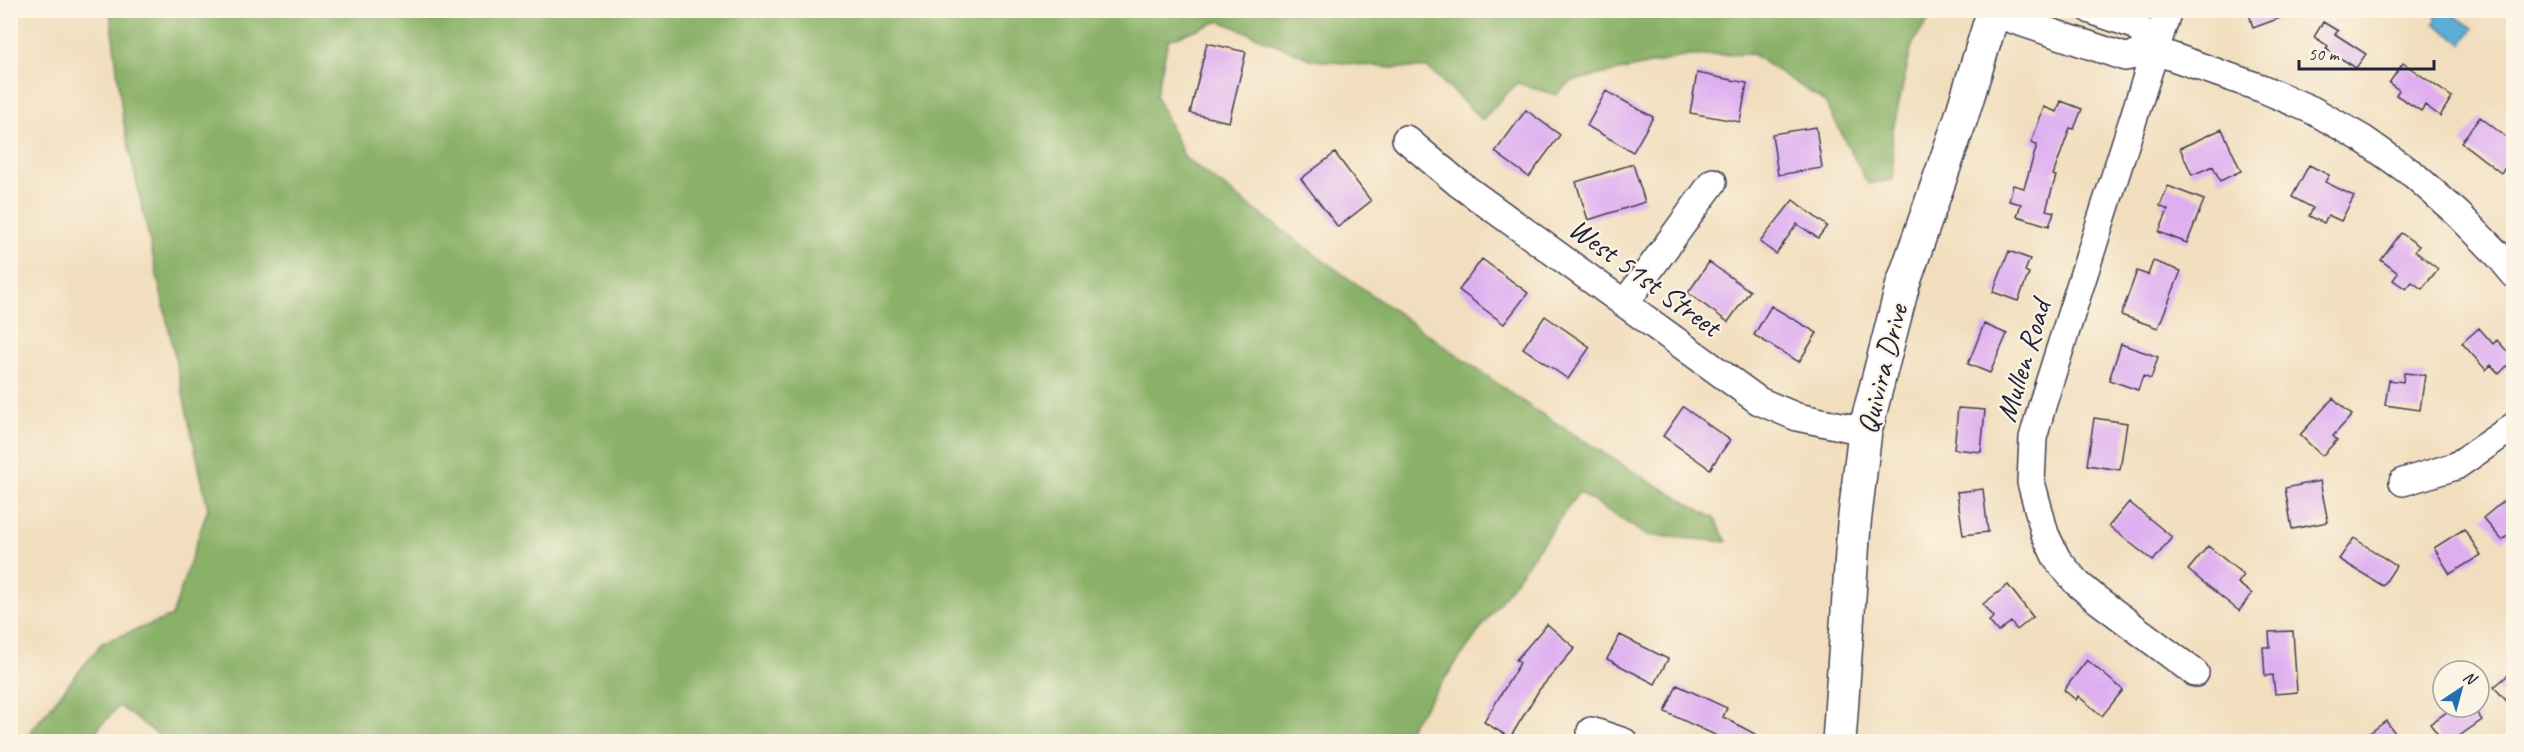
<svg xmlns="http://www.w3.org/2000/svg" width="2524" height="752" font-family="Caveat,sans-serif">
	<rect width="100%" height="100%" fill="#fcf5e5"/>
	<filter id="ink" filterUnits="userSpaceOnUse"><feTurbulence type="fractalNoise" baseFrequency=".0167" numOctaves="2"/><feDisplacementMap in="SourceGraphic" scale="12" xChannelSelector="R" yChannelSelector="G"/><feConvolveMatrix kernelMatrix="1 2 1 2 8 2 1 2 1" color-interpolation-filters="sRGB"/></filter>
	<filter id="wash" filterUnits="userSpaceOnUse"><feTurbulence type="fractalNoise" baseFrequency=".008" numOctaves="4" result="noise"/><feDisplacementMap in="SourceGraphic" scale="24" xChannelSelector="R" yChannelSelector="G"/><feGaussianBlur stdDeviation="1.35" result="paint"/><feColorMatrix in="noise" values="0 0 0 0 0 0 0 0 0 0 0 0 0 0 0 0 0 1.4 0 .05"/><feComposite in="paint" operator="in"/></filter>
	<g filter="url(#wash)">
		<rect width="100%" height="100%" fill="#f1debe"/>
		<!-- forest -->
		<path fill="#8ab167" stroke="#566a51" stroke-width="1.5" d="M110,11V10L1934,11L1912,45L1892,133L1893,180L1868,184L1825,102L1752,54L1688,56L1572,81L1556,95L1517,83L1482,120L1428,68H1391L1313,60L1220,21L1168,40L1156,96L1185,158L1317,256L1535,410L1645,479L1714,518L1727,542L1646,535L1579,492L1400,741L168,742L119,706L86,741H23L102,643L172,616L208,508L123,120Z"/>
		<!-- water -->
		<path fill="#5baed7" stroke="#3e6889" stroke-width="1.5" d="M2439,11H2448L2473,28L2462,44L2434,23L2437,19L2435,17Z"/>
		<g id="blocks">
			<!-- building -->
			<path fill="#deaef1" d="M2248,10H2296V12L2253,28Z
				M2323,22L2338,31L2335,34L2366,54L2356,68L2326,49L2328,46L2314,37Z
				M1207,43L1246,52L1229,122L1190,113Z
				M2403,63L2452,97L2440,116L2425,105L2421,111L2396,95L2399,90L2389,83Z
				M1697,73L1747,83L1740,122L1690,113Z
				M1606,91L1653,117L1633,152L1587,126Z
				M2061,101L2082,109L2074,129L2070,128L2053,175L2056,176L2046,210L2054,212L2049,226L2017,216L2021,204L2009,201L2013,185L2024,188L2037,145L2031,143L2044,107L2057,112Z
				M1526,110L1560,135L1529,177L1495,152Z
				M2480,117L2514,143V157L2501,173L2461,142Z
				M1816,127L1822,168L1778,175L1772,134Z
				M2222,129L2241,171L2220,181L2213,166L2192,175L2180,148Z
				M1335,153L1371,201L1338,227L1301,179Z
				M1633,164L1645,202L1588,220L1576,182Z
				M2309,165L2329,175L2325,182L2354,196L2341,221L2328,215L2324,223L2309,216L2313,208L2292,197Z
				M2168,186L2204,200L2187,243L2159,232L2168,210L2160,206Z
				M1793,200L1827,226L1818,238L1797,224L1776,254L1760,242Z
				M2401,233L2419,246L2415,251L2438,269L2422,289L2412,282L2406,289L2393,280L2398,273L2381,260Z
				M2009,251L2030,259L2025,271L2029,273L2018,301L1993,292Z
				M1482,259L1528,293L1504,324L1459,290Z
				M2153,261L2181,271L2158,328L2121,315L2137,271L2148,275Z
				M1709,262L1750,291L1728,322L1688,293Z
				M1771,306L1817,333L1799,362L1754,335Z
				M1545,316L1590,347L1568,379L1523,348Z
				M1984,324L2007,334L1990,373L1968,364Z
				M2479,328L2493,344L2497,340L2514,359L2499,374L2491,365L2486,370L2462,343Z
				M2121,344L2158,357L2151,379L2143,376L2138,390L2109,380Z
				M2404,373L2425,375L2420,410L2385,405L2389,380L2403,382Z
				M2333,398L2352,415L2333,436L2337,440L2322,456L2300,435Z
				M1683,407L1730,440L1710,469L1663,436Z
				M1958,408L1985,410L1981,452L1954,449Z
				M2094,418L2127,423L2120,470L2087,465Z
				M2320,481L2328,522L2292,529L2285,488Z
				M1983,489L1988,532L1963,535L1957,492Z
				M2514,492V531L2502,540L2483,518Z
				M2129,502L2172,537L2153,561L2109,526Z
				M2464,529L2481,555L2450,574L2434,548Z
				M2354,538L2396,566L2383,586L2339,559Z
				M2208,546L2244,575L2238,583L2252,594L2239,611L2188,570Z
				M2008,585L2033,617L2017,630L2011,622L1998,632L1989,621L1994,617L1983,604Z
				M1547,624L1575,648L1539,690L1510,738L1484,722L1520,663L1516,660Z
				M2293,631L2297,692L2275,694L2273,675L2265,676L2263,647H2270L2269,632Z
				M1620,635L1668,659L1655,684L1607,659Z
				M2087,660L2123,690L2102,716L2078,696L2076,700L2064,690Z
				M2514,670V709L2494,687Z
				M1677,685L1727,708L1723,717L1768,741H1728L1665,712Z
				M2454,707H2473L2482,720L2452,741H2443L2430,724Z
				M2386,721L2401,741H2359Z"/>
		</g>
	</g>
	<g filter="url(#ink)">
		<use href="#blocks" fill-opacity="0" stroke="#413e4f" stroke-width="1.5"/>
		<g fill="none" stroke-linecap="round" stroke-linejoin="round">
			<!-- minor casing -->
			<g stroke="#413e4f" stroke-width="30">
				<path id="minor" d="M2091,10L2137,26L2156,51
					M2168,10L2044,399L2033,438L2031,482L2045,534L2057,559L2077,583L2095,598L2195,673
					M1993,13L2125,57L2156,51L2261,88L2312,110L2363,139L2414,175L2458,214L2499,256L2514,274
					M1406,139L1458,183L1759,401L1797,417L1865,431
					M1625,303L1713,182
					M2403,482L2456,466L2514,426
					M1591,731L1624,742"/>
			</g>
			<!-- major casing -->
			<g stroke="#413e4f" stroke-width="36">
				<path id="major" d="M1839,742L1854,524L1865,431L1903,284L1961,118L1994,10"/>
			</g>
			<!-- minor -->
			<use href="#minor" stroke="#fff" stroke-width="27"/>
			<!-- major -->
			<use href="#major" stroke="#fff" stroke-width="33"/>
		</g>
	</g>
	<g text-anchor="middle" stroke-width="4.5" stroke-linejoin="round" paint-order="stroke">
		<!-- street labels -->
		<g font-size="30" fill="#22223b" stroke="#fcf5e5">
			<text transform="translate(1645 277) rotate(36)" y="10">West 51st Street</text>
			<text transform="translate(2023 361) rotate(-73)" y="10">Mullen Road</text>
			<text transform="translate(1882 369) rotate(-76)" y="10">Quivira Drive</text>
		</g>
	</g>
	<!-- margin -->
	<rect width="2524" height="752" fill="none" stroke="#fcf5e5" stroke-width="36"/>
	<!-- north arrow -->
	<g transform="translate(2461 689) rotate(36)"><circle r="28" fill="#fcf5e5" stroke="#a5a1a1" stroke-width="1.5"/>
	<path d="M0-4.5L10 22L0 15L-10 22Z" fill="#1f6fb2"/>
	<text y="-9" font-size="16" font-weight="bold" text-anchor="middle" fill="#22223b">N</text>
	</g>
	<!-- scale -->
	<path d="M2299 60v9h135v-9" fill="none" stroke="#22223b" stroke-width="3"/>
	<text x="2308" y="60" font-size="18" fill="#22223b" stroke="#fcf5e5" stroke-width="4.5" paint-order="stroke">50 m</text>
</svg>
